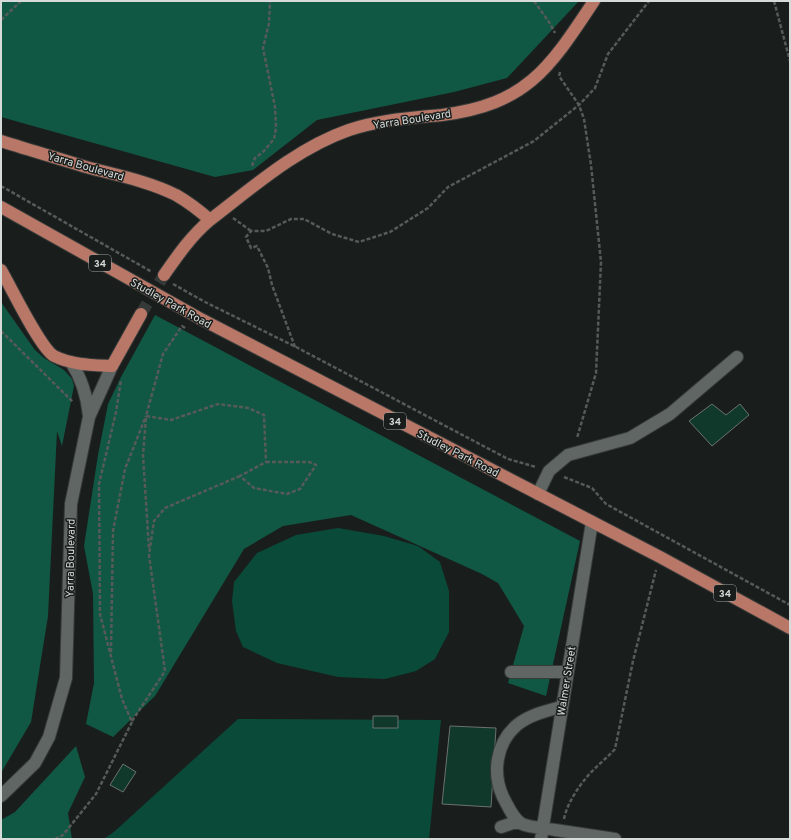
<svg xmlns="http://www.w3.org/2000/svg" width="791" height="840" font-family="Overpass,sans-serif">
	<rect width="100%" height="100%" fill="#191e1c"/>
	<!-- green -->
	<path fill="#0a4a38" d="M338,528L384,536L418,546L440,562L449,591V632L435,659L416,671L385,679L338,677L277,663L243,647L236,631L232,601L234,582L257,553L296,535Z
		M238,719L441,720L429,839H104L115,831Z"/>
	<!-- forest -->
	<path fill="#105843" d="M1,1H579L507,78L454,92L317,120L253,170L215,177L1,117Z
		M1,302L35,350L44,358L64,370L72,379L74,386L62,446L57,431L48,616L31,722L1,773Z
		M155,315L580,541L546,696L508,683L524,626L498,583L482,574L351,515L283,526L244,549L155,696L113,737L86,724L94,683L93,594L84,546L98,455L108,404L121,377Z
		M76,746L85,777L68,813L72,839H1V820L15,812Z"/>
	<!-- building -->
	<path fill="#10382b" stroke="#6b726f" d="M712,404L726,415L740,404L749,415L712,446L689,421Z
		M373,716H398V728H373Z
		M450,726L496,728L491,807L442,804Z
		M123,764L136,772L123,792L110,785Z"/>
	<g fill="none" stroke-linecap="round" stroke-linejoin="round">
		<!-- major-tunnel -->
		<path stroke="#353a38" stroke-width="12" stroke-dasharray="12 6" stroke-linecap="butt" d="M141,314L164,275"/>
		<!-- minor casing -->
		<g stroke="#363a39" stroke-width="14">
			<path id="minor" d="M71,362C82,379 87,396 89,416
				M538,494L549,471L568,455L630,438L670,414L737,357
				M511,672H567
				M561,707C546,711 529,715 517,725C496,743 492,773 503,797C508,806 513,819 522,824C532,828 545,828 555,830C575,833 595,836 615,839
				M1,796L35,763L49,737L66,678L71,504L89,417L112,366
				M501,827L513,823H521
				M541,839L592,522"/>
		</g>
		<!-- major casing -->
		<g stroke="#363a39" stroke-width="14">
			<path id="major" d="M1,141C29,150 57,158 86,167C116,175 148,181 176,195C188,202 200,211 210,220
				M1,207L199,318L660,557L790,628
				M1,270C11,287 40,348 54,356C72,365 92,365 112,366L141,314
				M164,275C178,255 191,236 210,220C253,187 297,148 349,130C378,120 411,118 442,115C527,104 549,69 594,1"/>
		</g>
		<!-- path -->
		<path stroke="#565a58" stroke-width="2.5" stroke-dasharray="4 2" stroke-linecap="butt" d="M534,1L549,22L555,33
			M774,1L790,61
			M1,20L21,1
			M560,72L559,76L579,105L584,119L591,165L601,262L596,373L577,438
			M252,166L255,158L263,152L274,139L276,128L275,107L263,48L269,23L270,1
			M1,186L152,272
			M233,218L251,231
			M173,284L205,302L296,347L508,459L536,467
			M185,328L182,326L163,354L146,416L171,420L218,404L248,408L264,415L266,462
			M1,331L73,402
			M295,347L272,285L268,268L257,246L251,248L246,237L251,231H266L291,219H304L332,234L359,242L390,232L428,208L448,187L534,141L579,105L595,88L608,54L649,1
			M146,418L143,455L149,549
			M266,462H309L316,465L300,489L287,494L254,488L240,476Z
			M564,477L592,488L606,504L790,605
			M111,652L113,531L125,469L146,416
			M132,721L165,671L149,555L154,521L165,508L240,476
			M564,819C567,804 577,789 586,778C595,767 606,759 615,749L633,661L656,570
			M55,839L63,835L96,794L132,722L122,699L100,614L99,484L116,412L121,380"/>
		<!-- minor -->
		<use href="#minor" stroke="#5f6663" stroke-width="12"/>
		<!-- major -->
		<use href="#major" stroke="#b87767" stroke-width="12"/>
	</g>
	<g text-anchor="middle" stroke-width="3" stroke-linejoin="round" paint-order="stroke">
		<!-- shield labels -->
		<g fill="#191e1c" stroke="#9da2a0" stroke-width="1">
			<rect x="89" y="255" width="22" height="16" rx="3"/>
			<rect x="384" y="413" width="22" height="16" rx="3"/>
			<rect x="714" y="585" width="22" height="16" rx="3"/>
		</g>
		<g font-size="10" font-weight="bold" fill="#d6dad8">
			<text x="100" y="267">34</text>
			<text x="395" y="425">34</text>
			<text x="725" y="597">34</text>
		</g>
		<!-- street labels -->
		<g font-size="11" fill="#d6dad8" stroke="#191e1c">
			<text transform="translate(412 119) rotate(-9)" y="4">Yarra Boulevard</text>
			<text transform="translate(86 166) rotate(16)" y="4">Yarra Boulevard</text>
			<text transform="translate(171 303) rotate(29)" y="4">Studley Park Road</text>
			<text transform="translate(458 453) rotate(27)" y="4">Studley Park Road</text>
			<text transform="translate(70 558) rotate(-89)" y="4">Yarra Boulevard</text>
			<text transform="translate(566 681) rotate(-81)" y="4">Walmer Street</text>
		</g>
	</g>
	<!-- border -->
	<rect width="791" height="840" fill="none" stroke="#d6dad8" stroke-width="4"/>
</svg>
